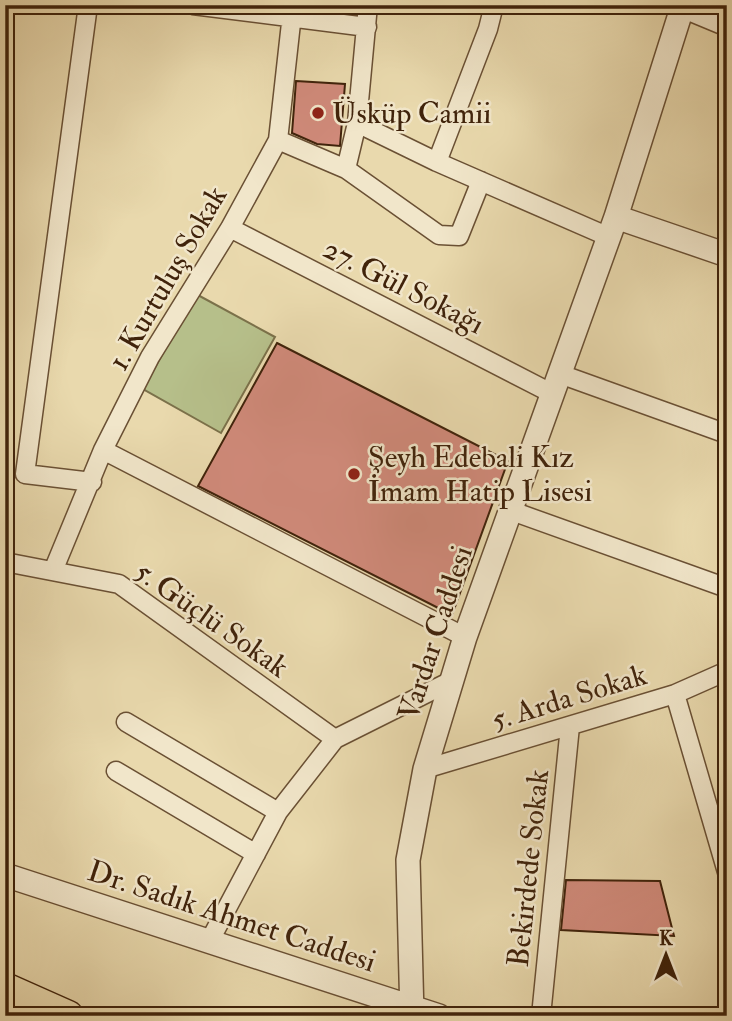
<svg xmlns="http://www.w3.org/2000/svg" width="732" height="1021" font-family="'IM FELL Double Pica',serif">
	<rect width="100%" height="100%" fill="#e9d9ad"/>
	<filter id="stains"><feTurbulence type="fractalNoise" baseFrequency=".00286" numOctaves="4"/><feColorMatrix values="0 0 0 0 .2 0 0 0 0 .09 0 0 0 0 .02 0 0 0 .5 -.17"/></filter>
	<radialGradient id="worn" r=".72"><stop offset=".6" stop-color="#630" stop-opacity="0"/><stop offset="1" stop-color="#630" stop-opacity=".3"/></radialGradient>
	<!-- green -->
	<path fill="#b6bf8a" stroke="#7b714a" stroke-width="2" d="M196,294L275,337L221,433L143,389Z"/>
	<!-- building -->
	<path fill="#d08a7a" stroke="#40230b" stroke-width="2" d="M296,81L345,84L340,146L317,144L292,133Z
		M277,343L508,461L452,615L198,486Z
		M566,880L660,881L674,936L561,930Z"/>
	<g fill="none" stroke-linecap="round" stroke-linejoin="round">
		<!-- minor casing -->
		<g stroke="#6a5034" stroke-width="21">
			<path id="minor" d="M88,5L25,474L92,482
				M193,5L367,27
				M674,5L727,27
				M357,123L437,162L609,237
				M278,140L346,169L439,235L459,236L481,181
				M437,162L488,29L494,5
				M346,169L357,123L368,5
				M230,228L553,394
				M560,374L727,434
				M103,450L465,637
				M509,510L727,588
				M5,562L119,584L335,739
				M53,571L103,450L150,357L230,228L278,140L293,5
				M675,694L727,872
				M126,722L278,812
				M425,769L675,694L727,671
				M116,771L256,854
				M209,942L278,812L335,739L451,681
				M541,1016L570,726"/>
		</g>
		<!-- tertiary casing -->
		<g stroke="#6a5034" stroke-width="26">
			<path id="tertiary" d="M616,217L727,255
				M5,875L439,1016
				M412,1016L408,860L425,769L465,637L616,217L683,5"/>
		</g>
		<!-- trunk casing -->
		<g stroke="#40230b" stroke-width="33">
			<path id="trunk" d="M5,988L68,1016"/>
		</g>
		<!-- minor -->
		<use href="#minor" stroke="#f1e6ca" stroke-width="18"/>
		<!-- tertiary -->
		<use href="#tertiary" stroke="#f1e6ca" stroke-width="23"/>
		<!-- trunk -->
		<use href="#trunk" stroke="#e9d9ad" stroke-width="30"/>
	</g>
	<!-- markers -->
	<g fill="#8f2418" stroke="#f1e6ca" stroke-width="2.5">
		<circle cx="318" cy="113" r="7"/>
		<circle cx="354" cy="474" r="7"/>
	</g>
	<g text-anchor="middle" stroke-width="5" stroke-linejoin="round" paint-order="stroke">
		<!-- poi labels -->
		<g font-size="30" fill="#40230b" stroke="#f1e6ca" text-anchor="start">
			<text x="332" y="123">Üsküp Camii</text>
			<text x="368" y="467">Şeyh Edebali Kız<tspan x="368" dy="34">İmam Hatip Lisesi</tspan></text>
		</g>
		<!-- street labels -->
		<g font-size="30" fill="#40230b" stroke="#f1e6ca">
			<text transform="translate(167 278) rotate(-60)" y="10">1. Kurtuluş Sokak</text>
			<text transform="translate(404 286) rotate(27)" y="10">27. Gül Sokağı</text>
			<text transform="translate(212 619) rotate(35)" y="10">5. Güçlü Sokak</text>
			<text transform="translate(435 633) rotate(-72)" y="10">Vardar Caddesi</text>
			<text transform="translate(569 697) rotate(-17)" y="10">5. Arda Sokak</text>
			<text transform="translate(528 868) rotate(-84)" y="10">Bekirdede Sokak</text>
			<text transform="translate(232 916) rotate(18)" y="10">Dr. Sadık Ahmet Caddesi</text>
		</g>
	</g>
	<!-- margin -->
	<rect width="732" height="1021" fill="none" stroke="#e9d9ad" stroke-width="28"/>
	<rect x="7" y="7" width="718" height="1007" fill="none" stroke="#40230b" stroke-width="3.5"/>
	<rect x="14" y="14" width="704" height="993" fill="none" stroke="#40230b" stroke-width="2"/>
	<!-- north arrow -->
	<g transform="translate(666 955)" stroke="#f1e6ca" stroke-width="5" paint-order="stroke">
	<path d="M0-5L12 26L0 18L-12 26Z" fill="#40230b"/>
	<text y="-10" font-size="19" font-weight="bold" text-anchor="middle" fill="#40230b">K</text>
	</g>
	<rect width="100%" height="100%" filter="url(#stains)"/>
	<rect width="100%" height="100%" fill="url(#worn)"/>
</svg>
